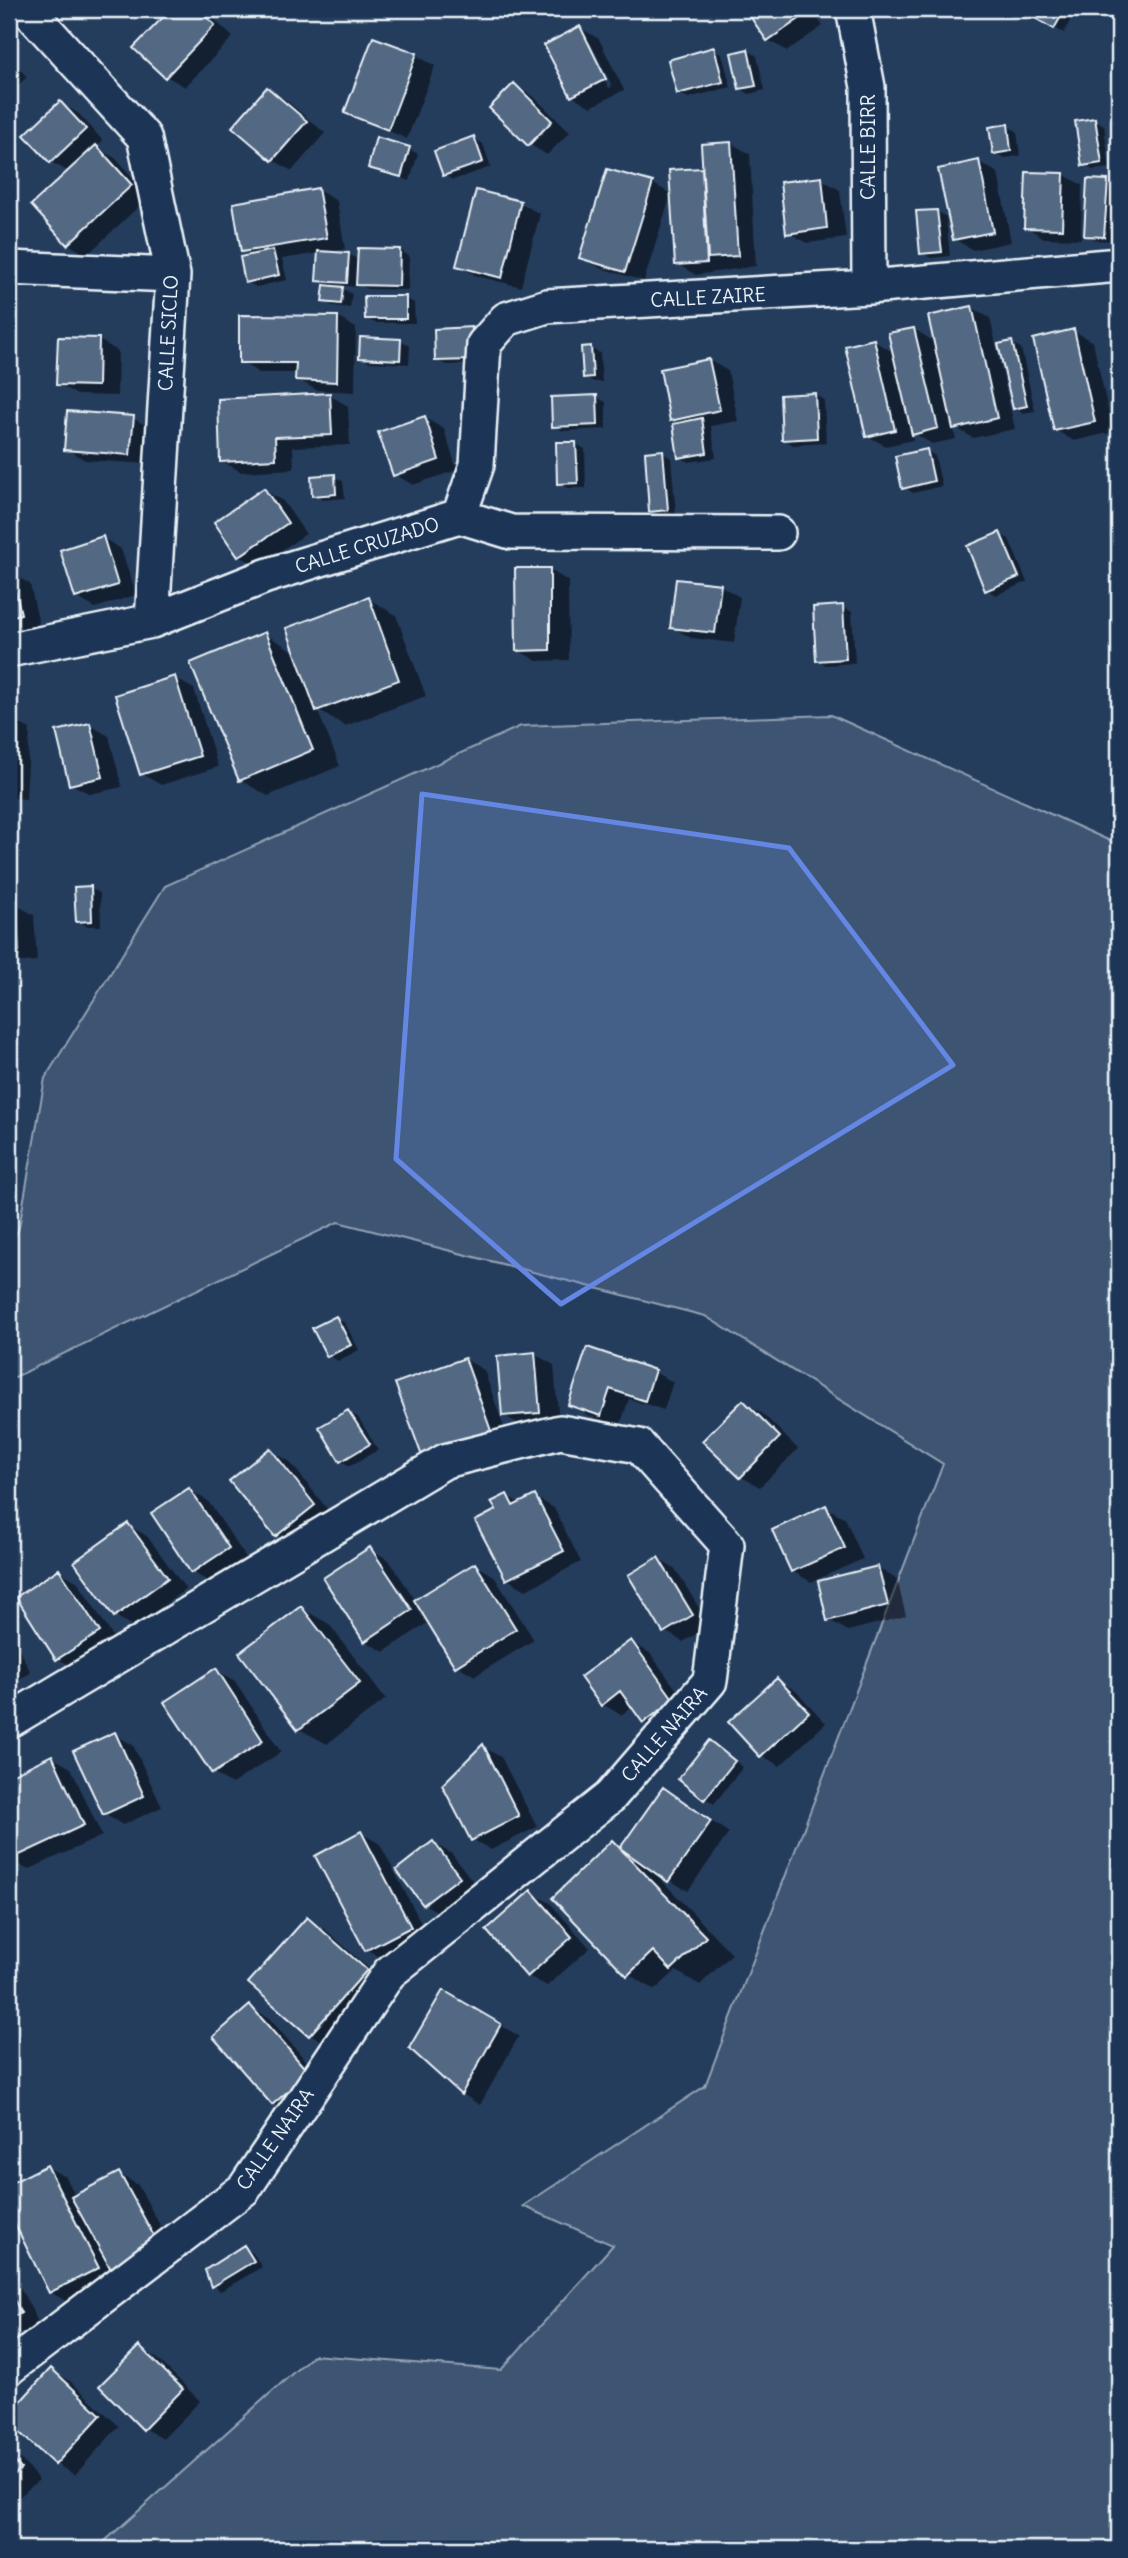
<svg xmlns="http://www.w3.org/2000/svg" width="1128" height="2558" font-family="Delius,sans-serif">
	<rect width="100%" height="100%" fill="#253d5d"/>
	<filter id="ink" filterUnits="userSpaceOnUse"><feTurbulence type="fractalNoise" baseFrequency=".0143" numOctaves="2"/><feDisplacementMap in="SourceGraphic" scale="14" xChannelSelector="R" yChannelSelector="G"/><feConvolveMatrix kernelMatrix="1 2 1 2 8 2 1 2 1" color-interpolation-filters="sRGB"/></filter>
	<g filter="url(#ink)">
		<!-- green -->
		<path fill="#3e5472" stroke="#93a2b5" stroke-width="2" d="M831,715L1119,845V2549H96L313,2355L501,2370L613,2245L523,2206L705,2086L943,1464L705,1316L338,1222L9,1380V1249L19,1228L45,1078L165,886L521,726Z"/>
		<!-- shadow -->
		<path fill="#0007" fill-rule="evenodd" d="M174,9H203L233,37L185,87L166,76L136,48Z
			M747,9H811L823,26L787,51L768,40Z
			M1021,9H1076L1064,33Z
			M580,28L599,39L624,90L591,107L572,96ZM586,42H590L612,86L609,88Z
			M1119,35V55L1116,53Z
			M713,49L722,54L731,87L688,98L679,93Z
			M748,50L757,56L765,90L749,94L740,88Z
			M416,55L435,66L407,139L346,112Z
			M9,57L27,77L11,92L9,91Z
			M515,85L533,96L570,132L547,155L529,144Z
			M267,89L286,100L325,133L292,171L273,160Z
			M61,103L79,114L103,141L96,147L115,158L150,196L87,255L68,244L69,172L51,162Z
			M1095,120L1104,125L1110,168L1093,170L1084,165Z
			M1007,126L1017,131L1020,156L1004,158L995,153Z
			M9,135L16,139L12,242H9Z
			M474,138L483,144L491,167L453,180L444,175Z
			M731,143L750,154L756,266L696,275L677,264L671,172L704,170Z
			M409,149L418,154L410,181L370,167Z
			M979,162L998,173L1011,242L973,250L954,239Z
			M1063,174L1082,185L1081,239L1044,238L1026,227Z
			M821,179L840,190L846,238L807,243L788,232Z
			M1107,182L1116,187L1113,241L1095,240L1086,235Z
			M652,183L671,194L644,281L600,268L581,257Z
			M318,190L337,201L345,249L328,253L348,254L359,260L400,250L409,256L408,290L367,289L356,283V287L337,285L352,294L350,308L333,306L324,301L326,284L318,280L320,253L282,259L287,280L256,287L247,282L251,256L243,251Z
			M477,192L521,203L540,214L521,287L477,276L458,266Z
			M937,211L946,217L950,256L931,258L922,253Z
			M405,298L414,303L415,323H375L366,318Z
			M971,307L990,318L1015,429L973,438L953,426L956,439L932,444L912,432L913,440L886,446L867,436L874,341L895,353L914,329L935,342Z
			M338,317L356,328L355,392L316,390L297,379V373H259L241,362Z
			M471,329L480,334L482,364L446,365L436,360Z
			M1074,331L1093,342L1113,432L1074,441L1055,430Z
			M362,339L401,341L410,346L409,364L370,362L361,357Z
			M99,340L118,351L117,396L77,395L58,384Z
			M1011,343L1021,348L1035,411L1023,413L1014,408Z
			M591,348L600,353L602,382H594L584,377Z
			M709,360L728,371L738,421L711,426L716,458L689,462L680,457V424L672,419Z
			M329,395L348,406L350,445L293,447L294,469L241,472L222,461Z
			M815,395L824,400L826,443L793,445L784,439Z
			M596,397L606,402V429L563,431L554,426Z
			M9,406L14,409L12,468H9Z
			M133,418L152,429L149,464L85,460L66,449Z
			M425,418L444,429L457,470L413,485L394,474Z
			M576,444L585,449L586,488H568L559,483Z
			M926,450L935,456L942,486L913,493L904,487Z
			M662,452L671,458L676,514L660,516L651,511Z
			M334,476L343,481L345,498L323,500L314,495Z
			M264,490L283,501L306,534L258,566L239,556Z
			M999,534L1009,539L1027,582L996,595L987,590Z
			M103,538L121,549L136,595L95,608L76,597Z
			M550,570L568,581L569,660L537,661L518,650Z
			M11,573L30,584L39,624L9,631Z
			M721,586L740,597L734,643L691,638L672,627Z
			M369,599L396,615L426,696L345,726L317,709L340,766L268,796L240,780L265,634L297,653Z
			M843,607L852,612L855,663L826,665L817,660Z
			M175,678L194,689L218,767L161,785L142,774Z
			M9,718L30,729L26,799L9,798Z
			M90,725L109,736L122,787L90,794L71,784Z
			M90,888L100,893L101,926H87L77,921Z
			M9,904H15L34,915L37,961L9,963Z
			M336,1318L345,1323L359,1350L338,1361L329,1356Z
			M535,1354L554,1365L559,1423L522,1426L503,1415Z
			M465,1359L484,1370L509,1442L442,1466Z
			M654,1372L673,1382L664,1410L629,1399L620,1426L588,1415L570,1404Z
			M743,1402L762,1413L798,1449L760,1487L741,1477Z
			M348,1412L358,1417L378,1450L350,1466L341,1461Z
			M270,1450L289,1461L333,1516L295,1547L276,1536Z
			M189,1490L208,1501L247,1559L211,1583L192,1572Z
			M507,1496L521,1504L535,1497L554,1508L581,1562L526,1590L507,1579L498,1511Z
			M826,1507L845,1518L863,1559L811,1582L792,1571Z
			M128,1525L147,1536L186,1589L134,1627L115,1616Z
			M370,1549L389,1560L416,1601L475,1565L494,1576L534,1640L475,1676L456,1665L429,1622L384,1652L365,1641Z
			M658,1559L676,1570L710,1626L683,1642L665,1631Z
			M878,1568L897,1579L906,1616L848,1631L829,1620Z
			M59,1571L78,1582L117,1643L77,1669L58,1659Z
			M301,1608L329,1624L386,1699L327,1744L299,1729Z
			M9,1635L14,1638L31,1673L9,1684Z
			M631,1642L650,1653L692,1711L663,1732L644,1722L633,1706L621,1715L602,1704Z
			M216,1670L235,1681L281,1752L232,1784L213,1773Z
			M777,1680L796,1691L826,1723L780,1766L761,1755Z
			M114,1734L133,1745L162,1807L123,1825L104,1814Z
			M709,1742L743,1767L714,1804L705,1798Z
			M483,1747L501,1757L537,1827L491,1850L472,1839Z
			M52,1757L71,1768L102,1836L28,1870L9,1859V1778Z
			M664,1789L729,1833L688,1891L652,1870L732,1954L700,1985L676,1971L655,1990L628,1974L612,1842L622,1848Z
			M361,1833L380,1844L429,1938L385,1960L366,1949Z
			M433,1843L452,1854L478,1888L443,1915L424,1904L398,1870Z
			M532,1893L550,1903L590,1948L547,1986L528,1976Z
			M308,1919L326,1930L384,1982L328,2045L310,2034Z
			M444,1992L519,2036L480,2105L462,2094L412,2047Z
			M251,2008L269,2018L327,2085L292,2115L273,2104Z
			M47,2167L66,2177L76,2197L119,2174L138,2185L179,2260L134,2285L69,2303L50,2292L9,2208V2186Z
			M244,2247L253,2253L262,2267L221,2291L213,2286Z
			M9,2266L39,2324L9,2340Z
			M139,2348L158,2359L200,2401L163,2439L144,2428Z
			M51,2371L70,2381L119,2426L75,2475L56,2464L9,2421V2417Z
			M9,2446L39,2480L9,2506Z"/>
		<!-- building -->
		<path fill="#536782" stroke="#e8f1f8" stroke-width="2" d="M171,9H198L215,25L165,78L133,48Z
			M745,9H801L805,15L767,41Z
			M1019,9H1065L1054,29Z
			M580,26L606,79L571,97L544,45Z
			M373,37L417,53L388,130L344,113Z
			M714,47L723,82L677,94L668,60Z
			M748,49L756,86L739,89L731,53Z
			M514,83L552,121L528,146L489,108Z
			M267,87L307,121L272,161L232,127Z
			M60,101L86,129L50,163L24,135Z
			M1095,118L1102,163L1082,166L1075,121Z
			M1008,124L1011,151L993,154L989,127Z
			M474,136L483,162L443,176L434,151Z
			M376,137L410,147L401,177L368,168Z
			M731,142L738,256L708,258L701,144Z
			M96,145L132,185L67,245L31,205Z
			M979,160L993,232L953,240L938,169Z
			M702,168L707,263L675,265L669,170Z
			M607,169L653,182L625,272L579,258Z
			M1026,172L1064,173L1062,229L1024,228Z
			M822,177L827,228L786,234L780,182Z
			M1087,179L1108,180L1104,237L1084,236Z
			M318,188L327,238L241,252L233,203Z
			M476,190L521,201L502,278L456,266Z
			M937,210L942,252L920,254L916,211Z
			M358,248L400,249L399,286L356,285Z
			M273,250L279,275L245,283L240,257Z
			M318,251L349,253L347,283L316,281Z
			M324,285L343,287L341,304L322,302Z
			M364,296H406V319H365Z
			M972,306L997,418L953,429L928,316Z
			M239,315L338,316L337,382L295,380L296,363H239Z
			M472,327L473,360L435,361L434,329Z
			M914,328L938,428L912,435L888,333Z
			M1074,329L1095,422L1054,431L1033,339Z
			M58,337L99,338L98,386L56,385Z
			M360,337L401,339L400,360L359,358Z
			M874,339L895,430L866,437L845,346Z
			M1012,341L1027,406L1013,409L998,344Z
			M591,346L593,377L583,378L581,347Z
			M709,359L720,410L670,421L660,369Z
			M330,393L332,435L275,437L276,459L220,462L218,399Z
			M815,393L817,438L782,440L780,395Z
			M597,395L598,425L552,427L551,397Z
			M67,411L134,416L130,455L64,450Z
			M425,416L439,460L393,476L378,432Z
			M702,418L707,453L678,458L673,424Z
			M556,442H576L578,483L557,484Z
			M927,449L934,481L902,489L895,456Z
			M663,450L668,510L649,512L645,452Z
			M335,474L336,494L312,496L311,476Z
			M264,488L288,523L238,557L214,522Z
			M1000,532L1019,577L985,591L967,546Z
			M103,536L118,585L75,598L60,550Z
			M515,568H550V650L516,651Z
			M11,571L21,614L9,617V572Z
			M676,579L721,584L715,633L670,628Z
			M369,597L399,680L316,711L286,628Z
			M843,605L846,659L816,661L813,607Z
			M265,632L313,750L239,781L190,663Z
			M175,676L200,756L140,775L115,695Z
			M90,723L103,777L69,785L56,731Z
			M91,886L92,921L76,922L74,887Z
			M9,902H16L19,951H9Z
			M336,1316L351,1345L327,1357L312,1328Z
			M587,1347L655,1370L645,1401L610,1389L601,1416L568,1405Z
			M535,1352L540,1413L502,1416L497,1356Z
			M465,1358L491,1431L422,1456L395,1383Z
			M743,1400L780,1437L740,1478L702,1441Z
			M348,1410L370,1444L340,1462L319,1427Z
			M270,1448L315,1505L275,1537L229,1481Z
			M189,1488L229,1548L191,1573L151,1513Z
			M507,1494L513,1506L535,1495L564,1551L506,1580L475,1521L496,1510L491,1502Z
			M826,1505L845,1548L791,1572L772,1530Z
			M128,1523L168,1578L114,1617L74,1562Z
			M370,1547L412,1610L364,1642L323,1578Z
			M658,1557L693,1615L663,1633L628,1575Z
			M475,1563L516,1629L455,1667L414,1600Z
			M878,1566L888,1605L827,1621L818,1581Z
			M59,1569L100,1632L56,1660L16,1597Z
			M301,1606L360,1683L298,1730L239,1653Z
			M631,1640L674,1700L643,1723L620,1691L601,1706L580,1677Z
			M216,1668L263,1741L212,1774L164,1702Z
			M777,1678L809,1712L760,1757L728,1722Z
			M115,1732L144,1796L103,1815L73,1751Z
			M709,1740L735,1761L704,1800L678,1779Z
			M483,1744L519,1816L471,1841L442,1785Z
			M52,1755L84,1825L9,1860V1776Z
			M663,1787L711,1821L668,1882L620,1848Z
			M361,1831L411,1927L365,1951L315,1856Z
			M612,1840L706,1937L671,1970L653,1951L627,1976L552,1898Z
			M433,1841L460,1877L423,1905L396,1870Z
			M531,1890L572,1937L527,1977L486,1930Z
			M307,1917L367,1970L309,2036L248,1983Z
			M443,1990L501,2024L461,2095L409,2048Z
			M250,2005L309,2073L272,2105L213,2037Z
			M47,2165L99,2268L49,2293L9,2212V2184Z
			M119,2172L161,2249L114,2275L71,2197Z
			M244,2245L254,2261L211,2287L205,2270Z
			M9,2289L21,2313L9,2319Z
			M139,2346L183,2389L143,2430L99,2386Z
			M51,2368L101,2415L55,2465L9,2423V2414Z
			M9,2455L21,2469L9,2479Z"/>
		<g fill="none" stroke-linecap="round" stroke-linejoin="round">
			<!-- street casing -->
			<g stroke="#e8f1f8" stroke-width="38">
				<path id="street" d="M27,9L144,137L173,275L152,621
					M853,9L868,87L869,287
					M9,268L173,275
					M459,516L477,465L484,344L506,319L547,306L869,287L1119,265
					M9,650L152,621L266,576L459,516L511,532L778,533
					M9,1721L445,1461L560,1432L639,1446L727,1545L710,1681L610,1797L389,1973L244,2189L9,2368"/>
			</g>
			<!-- street -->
			<use href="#street" stroke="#1d3557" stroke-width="33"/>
		</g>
	</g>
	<!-- marked area -->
	<path fill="#6487e3" fill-opacity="0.2" stroke="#6487e3" stroke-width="5" stroke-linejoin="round" d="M422,794L789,848L953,1065L561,1304L396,1159Z"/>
	<g text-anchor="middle" stroke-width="5" stroke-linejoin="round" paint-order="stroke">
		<!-- street labels -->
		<g font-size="19" fill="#e8f1f8" stroke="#1d3557">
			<text transform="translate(868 147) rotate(-90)" y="7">CALLE BIRR</text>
			<text transform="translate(708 297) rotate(-3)" y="7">CALLE ZAIRE</text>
			<text transform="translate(168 333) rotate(-87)" y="7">CALLE SICLO</text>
			<text transform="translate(367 545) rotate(-17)" y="7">CALLE CRUZADO</text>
			<text transform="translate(664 1734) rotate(-49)" y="7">CALLE NAIRA</text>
			<text transform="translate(275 2139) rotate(-55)" y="7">CALLE NAIRA</text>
		</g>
	</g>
	<!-- margin -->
	<rect width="1128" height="2558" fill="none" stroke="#1d3557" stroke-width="35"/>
	<rect x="18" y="18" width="1093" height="2523" fill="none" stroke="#e8f1f8" stroke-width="2.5" filter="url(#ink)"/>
</svg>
